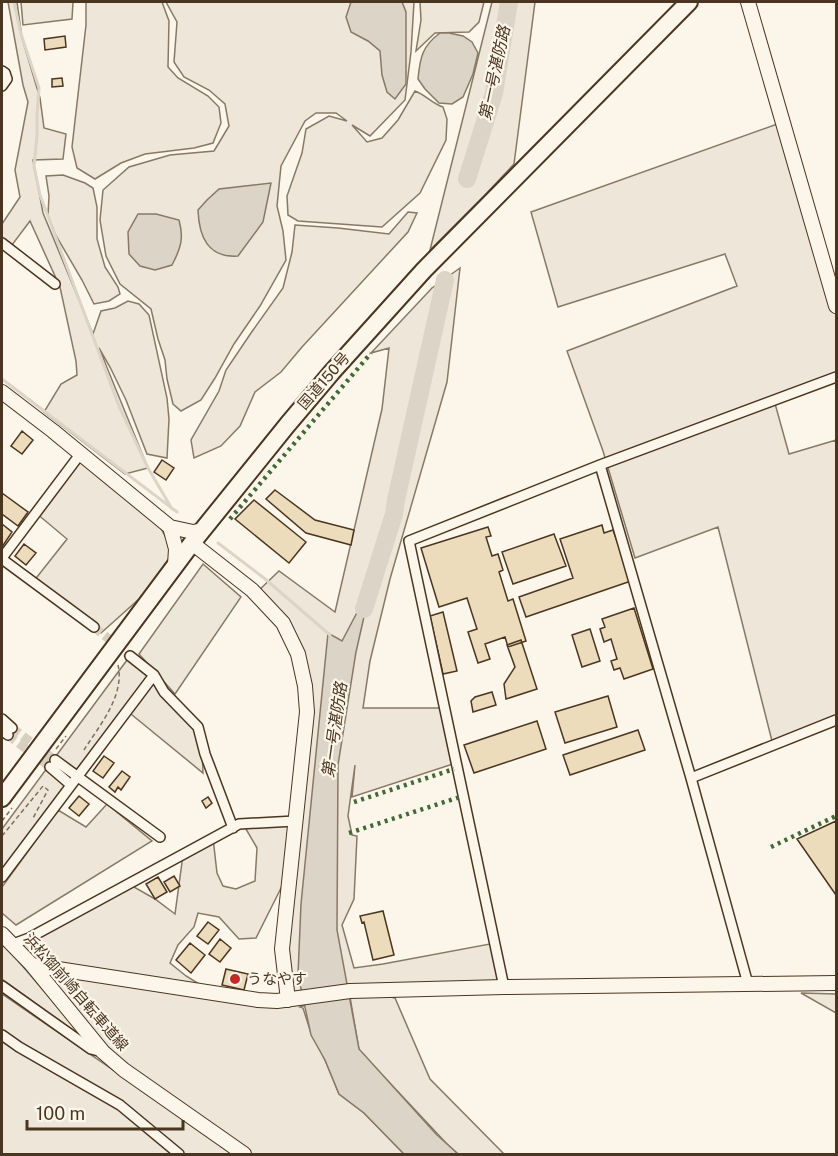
<svg xmlns="http://www.w3.org/2000/svg" width="838" height="1156" font-family="'Public Sans','Noto Sans JP',sans-serif">
	<rect width="100%" height="100%" fill="#fbf6e9"/>
	<!-- green -->
	<path fill="#ede6d9" stroke="#887966" stroke-width="1.5" d="M8,2H17L22,38L40,98L44,128L66,134L63,159L33,160L43,213L93,334L101,311L115,308L128,301L139,304L149,315L167,398L169,419L167,458L147,454L126,400L110,367L99,348L148,468L125,474L44,412L61,384L77,375L76,361L60,287L30,221L9,249L2,243V224L20,197L15,170L28,102L23,85Z
		M21,2H73L72,19L23,25Z
		M86,2H162L169,21L168,67L178,78L208,96L219,107L221,123L213,143L194,148L145,154L121,163L95,179L77,168L72,147L86,25Z
		M166,2H414L411,52L405,100L370,136L352,125L367,142L382,138L398,120L415,91C426,95 431,103 443,107L447,119L446,140L420,193L382,227L298,221L288,215L287,196L302,153L306,129L329,116L347,121L336,113H316L305,121L281,166L277,206L283,231L286,260L260,306L234,344L215,378L201,400L181,411L173,404L167,379L165,360L158,339L151,309L120,284L106,256L100,220L103,190L129,167L170,155L214,151L229,126L225,104L209,90L184,77L174,62L177,22Z
		M420,2H484L479,22L469,32L435,33L416,51L421,20Z
		M492,2H535L514,164L484,196L430,250Z
		M783,122L836,306V377L774,400L789,454L836,440V720L773,745L718,527L635,558L603,451L567,351L737,286L725,254L558,307L531,212Z
		M63,175L85,183L93,188L97,207V239L105,267L118,287L120,294L109,301L94,304L82,280L55,234L48,215L49,196L46,176Z
		M408,212L417,213L408,232L302,347L281,372L255,392L240,426L221,446L194,458L191,440L219,391L226,370L251,333L283,288L292,252L295,225L338,228L389,234Z
		M460,268L447,382L390,579L370,661L363,708H444L456,763L352,797L355,765L348,816L352,835L357,836L354,899L342,925L354,968L383,964L495,943L504,987L364,991L395,998L430,1079L504,1154H458L447,1144L359,1050L349,991L300,1007L303,1008L310,1030L325,1060L339,1094L364,1113L404,1154H248L120,1061L54,983L52,971L55,974L258,1000H288L294,1003L290,1000L284,946L291,868L256,938L239,939L219,917L198,913L194,927L178,945L170,963L186,976L212,992L39,966L17,942L129,884L155,899L175,914L183,855L213,838L217,873L223,886L236,889L255,881L257,848L243,824L290,822L294,850L302,796L307,687L295,648L255,594L279,571L335,612L382,409L389,348L371,353L432,288Z
		M79,456L159,525L169,543V560L161,571L139,599L101,633L87,618L33,582L67,539L36,513Z
		M130,656L198,727L202,745L203,773L126,710L2,870V829Z
		M107,804L152,841L16,925L2,913V887L58,810L86,827Z
		M2,942L84,1038L2,979Z
		M801,993L836,994V1013Z
		M2,994L236,1154H2Z"/>
	<!-- parking -->
	<path fill="#ede7d9" stroke="#887966" stroke-width="1.5" d="M203,564L241,597L175,694L139,654Z"/>
	<!-- water -->
	<path fill="#dcd4c6" stroke="#887966" stroke-width="1.5" d="M351,2H402L406,12V84L395,99L387,92L382,75L380,51L368,41L351,32L346,17Z
		M440,33H449L463,36L472,42L478,53L473,74L463,97L452,104L439,103L425,89L418,79C420,58 422,46 440,33Z
		M271,183L263,222L238,256C208,258 199,237 198,210L207,200L219,189Z
		M138,214H156L179,220C184,238 181,248 172,265L155,270L140,266L129,254L128,232Z
		M371,586L356,652L338,765L337,930L359,1049L436,1134L458,1154H404L364,1113L339,1094L325,1060L311,1035L298,975L301,904L328,633L342,641Z"/>
	<g fill="none" stroke-linecap="round" stroke-linejoin="round">
		<!-- stream -->
		<path stroke="#dcd4c6" stroke-width="3" d="M14,2L21,34L39,88L37,115V135L34,166L40,195L119,406L148,468L172,509
			M2,379L177,512
			M218,543L264,578L330,635"/>
		<!-- river -->
		<path stroke="#dcd4c6" stroke-width="18" d="M467,179L494,93L509,2
			M364,609L394,514L396,500L445,280"/>
	</g>
	<!-- building -->
	<path fill="#ecdcbc" stroke="#4a3520" stroke-width="1.5" d="M65,36L66,47L45,50L44,39Z
		M62,78L63,86L52,87V79Z
		M22,431L33,440L22,454L11,446Z
		M162,460L174,468L166,480L154,472Z
		M275,490L315,520L354,530L351,545L306,533L266,499Z
		M2,493L28,512L18,526L2,514Z
		M254,500L306,542L289,563L235,519Z
		M2,524L12,532L2,547Z
		M602,525L604,533L613,530L631,581L526,617L519,597L573,578L560,539Z
		M488,527L491,536L486,537L492,556L498,554L503,570L499,572L508,601L513,599L526,641L508,647L505,637L485,644L490,659L478,663L468,632L477,629L467,598L439,607L421,548Z
		M554,534L566,566L513,584L502,552Z
		M24,544L36,553L26,565L15,556Z
		M634,608L653,669L624,679L620,668L614,670L611,661L617,659L611,639L604,642L600,629L605,627L602,619Z
		M443,612L457,671L443,674L430,616Z
		M590,629L600,661L582,667L572,635Z
		M521,640L537,689L506,699L504,684L515,667L507,645Z
		M492,692L496,705L473,712L471,701L475,697Z
		M608,696L617,727L565,743L555,712Z
		M537,721L546,749L474,773L464,745Z
		M638,730L645,750L570,775L563,755Z
		M104,756L114,763L103,778L93,771Z
		M122,771L130,777L121,790L118,787L115,792L109,787Z
		M79,796L89,804L79,816L69,808Z
		M208,797L212,803L206,808L202,801Z
		M836,821V895L797,839Z
		M174,876L180,886L170,892L164,882Z
		M158,877L167,892L155,899L146,884Z
		M383,911L394,955L373,960L364,922L362,923L360,916Z
		M208,922L219,930L208,944L197,936Z
		M220,939L231,948L220,962L209,954Z
		M190,943L205,955L191,973L176,960Z
		M226,969L248,974L244,990L222,985Z"/>
	<g fill="none" stroke-linecap="round" stroke-linejoin="round">
		<!-- street-tunnel -->
		<path stroke="#d8cfc1" stroke-width="9" stroke-dasharray="9 4.5" stroke-linecap="butt" d="M94,627L130,656
			M12,728L55,760
			M8,735L50,767"/>
		<!-- street casing -->
		<g stroke="#4a3520" stroke-width="12">
			<path id="street" d="M2,71L5,73L7,79L2,86
				M2,243L55,284
				M600,465L691,778L748,984
				M2,558L81,453
				M2,559L94,627
				M130,656L154,675L164,692L198,727L205,754L233,828
				M2,719L12,728
				M2,730L8,735
				M55,760L160,837
				M50,767L71,785
				M691,778L836,720
				M2,877L154,675
				M13,944L29,938L239,824L295,821
				M2,986L91,1049L102,1052
				M504,987L409,541L600,465L836,377
				M2,1035L19,1047L120,1105L179,1154"/>
		</g>
		<!-- secondary casing -->
		<g stroke="#4a3520" stroke-width="16">
			<path id="secondary" d="M748,2L836,306
				M2,392L53,431L170,527L193,532L203,530
				M170,527L176,549L175,565
				M192,543L252,590L283,623L298,654L305,686L307,712L282,949L288,1000
				M2,934L32,965L103,1052L124,1070L244,1154
				M32,965L258,1000L277,1001L350,991L504,987L836,983"/>
		</g>
		<!-- highway casing -->
		<g stroke="#4a3520" stroke-width="20">
			<path id="highway" d="M2,798L192,543L288,424L332,372L424,270L689,2"/>
		</g>
		<!-- path -->
		<path stroke="#7f6f5c" stroke-width="1.5" stroke-dasharray="4.5 3" stroke-linecap="butt" d="M56,749L66,736
			M84,750C99,726 125,696 118,665
			M2,821L12,808
			M2,836L43,786L48,790L32,820"/>
		<!-- street -->
		<use href="#street" stroke="#fbf6e9" stroke-width="9"/>
		<!-- secondary -->
		<use href="#secondary" stroke="#fbf6e9" stroke-width="14"/>
		<!-- highway -->
		<use href="#highway" stroke="#fbf6e9" stroke-width="16"/>
		<!-- hedge -->
		<path stroke="#436837" stroke-width="4.5" stroke-dasharray="3 4.5" stroke-linecap="butt" d="M230,519L371,353
			M354,802L454,769
			M349,833L463,796
			M771,847L836,816"/>
	</g>
	<!-- markers -->
	<circle fill="#c62828" stroke="#fbf6e9" stroke-width="2" cx="235" cy="979" r="6"/>
	<g text-anchor="middle" stroke-width="4.5" stroke-linejoin="round" paint-order="stroke">
		<!-- street labels -->
		<g font-size="15" fill="#4a3520" stroke="#fbf6e9">
			<text transform="translate(324 381) rotate(-49)" y="5">国道150号</text>
			<text transform="translate(76 992) rotate(49)" y="5">浜松御前崎自転車道線</text>
		</g>
		<!-- poi labels -->
		<g font-size="15" fill="#4a3520" stroke="#fbf6e9" text-anchor="start">
			<text x="247" y="984">うなやす</text>
		</g>
		<!-- water labels -->
		<g font-size="16" font-style="italic" fill="#4a3520" stroke="#fbf6e9">
			<text transform="translate(494 73) rotate(-78)" y="6">第一号湛防路</text>
			<text transform="translate(334 730) rotate(-82)" y="6">第一号湛防路</text>
		</g>
	</g>
	<!-- border -->
	<rect width="838" height="1156" fill="none" stroke="#4a3520" stroke-width="6"/>
	<!-- scale -->
	<path d="M27 1120v9h156v-9" fill="none" stroke="#4a3520" stroke-width="3"/>
	<text x="36" y="1120" font-size="18" fill="#4a3520" stroke="#fbf6e9" stroke-width="4.5" paint-order="stroke">100 m</text>
</svg>
